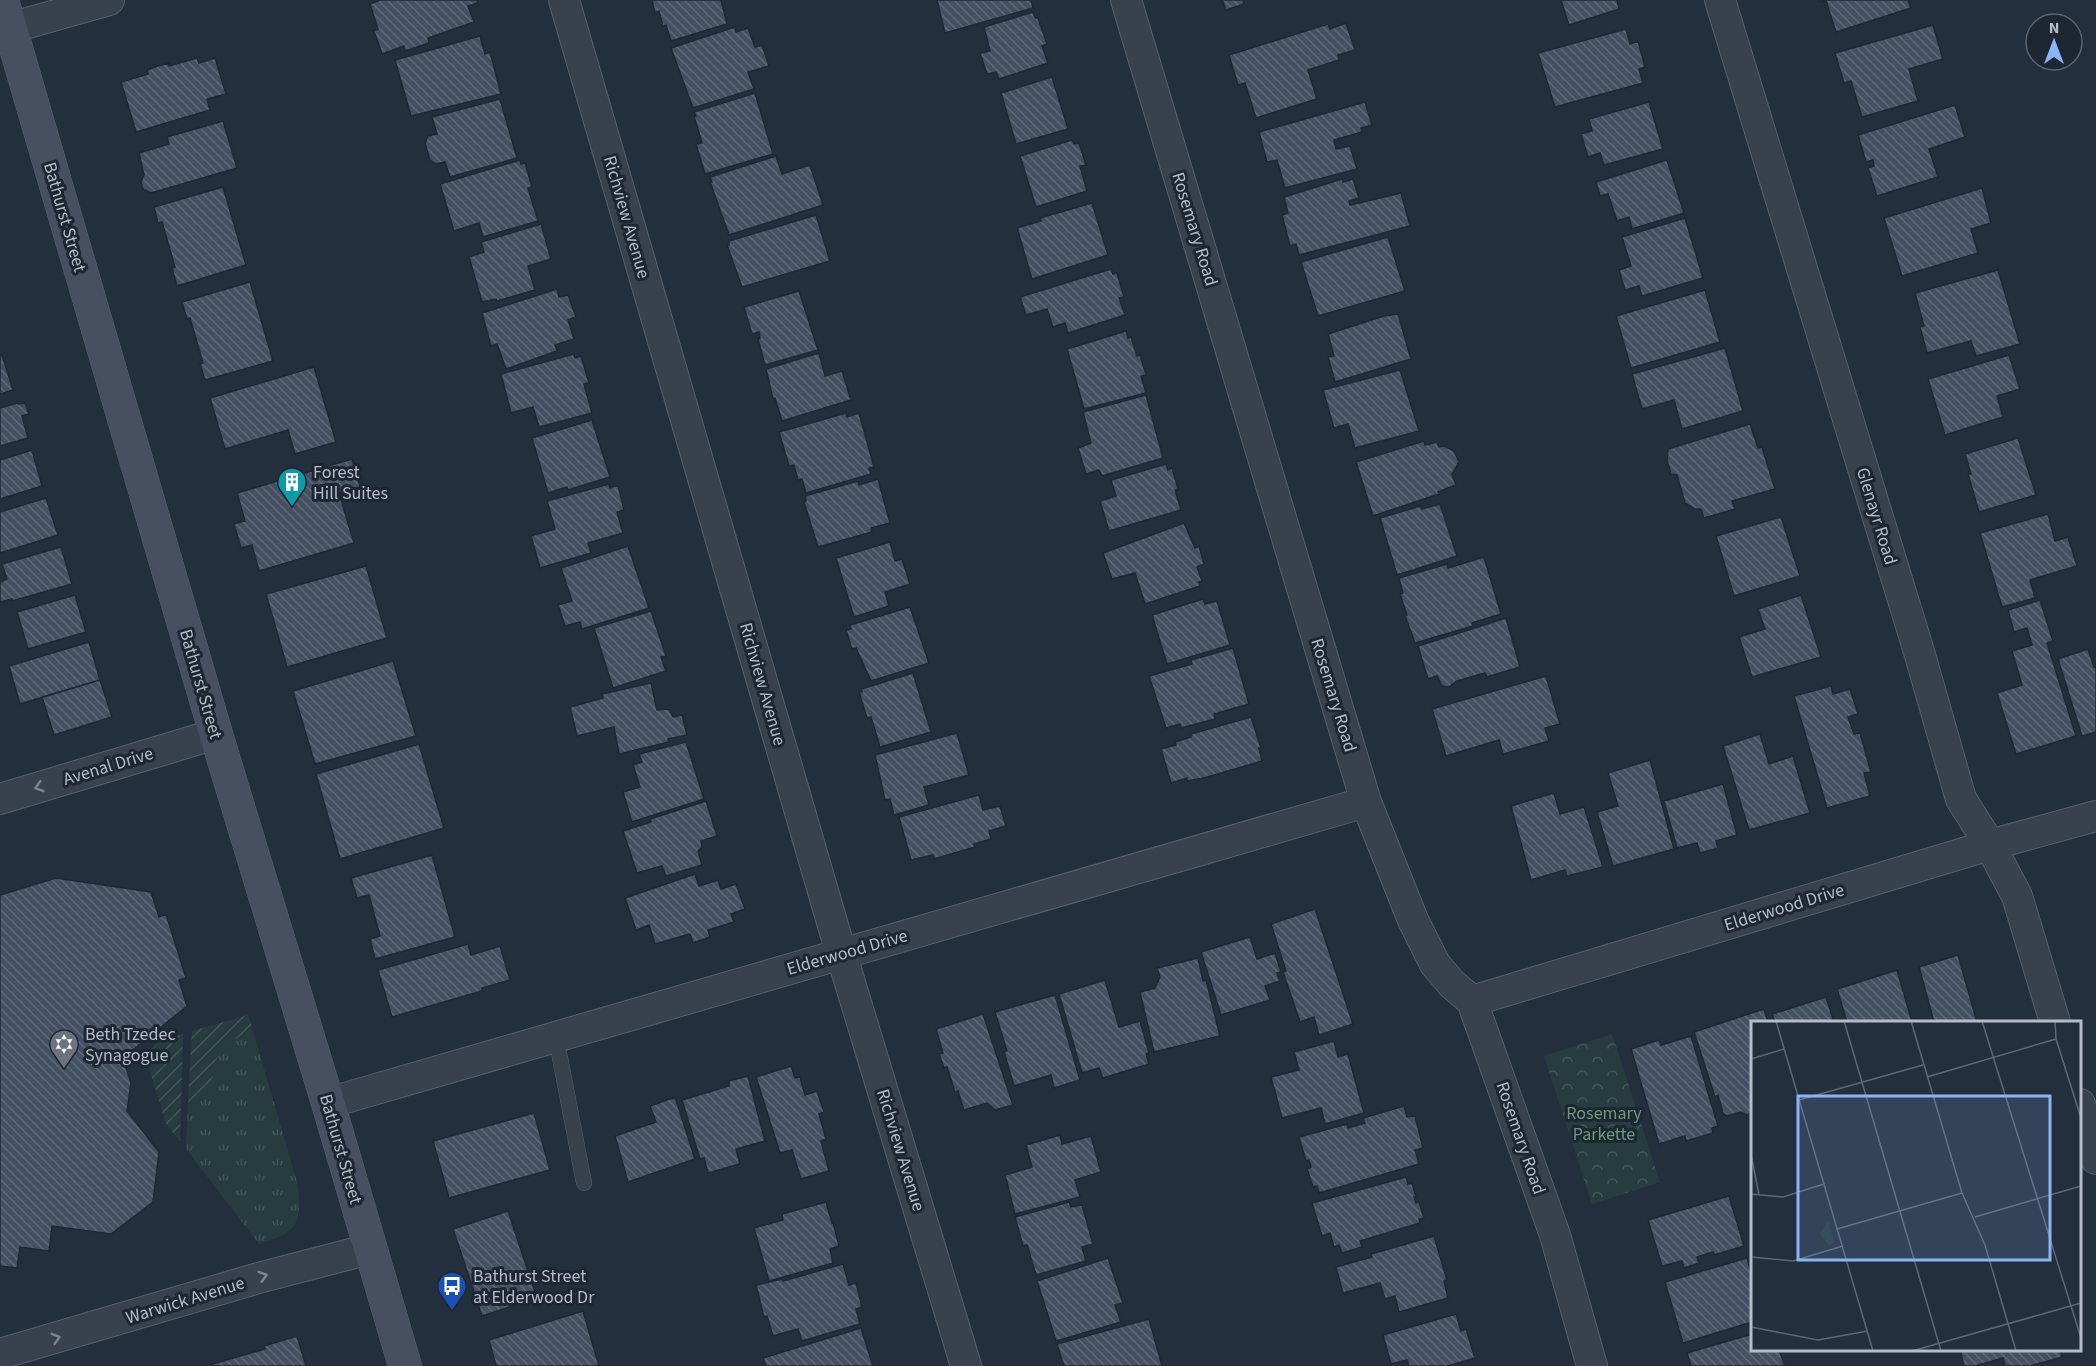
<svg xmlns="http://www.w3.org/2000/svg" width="2096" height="1366" font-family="'Source Sans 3',sans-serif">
	<defs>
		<pattern id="grass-tufts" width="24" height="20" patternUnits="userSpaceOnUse" patternTransform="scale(1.5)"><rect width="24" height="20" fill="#263c3f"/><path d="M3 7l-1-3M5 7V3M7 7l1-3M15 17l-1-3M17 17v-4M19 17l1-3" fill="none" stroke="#435659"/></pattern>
		<pattern id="park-crowns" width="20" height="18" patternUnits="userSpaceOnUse" patternTransform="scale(1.5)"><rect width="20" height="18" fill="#263c3f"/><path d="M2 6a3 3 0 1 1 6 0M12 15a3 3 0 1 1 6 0" fill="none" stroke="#435659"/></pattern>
		<pattern id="garden-furrows" width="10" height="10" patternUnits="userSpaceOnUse" patternTransform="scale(1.5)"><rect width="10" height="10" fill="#263c3f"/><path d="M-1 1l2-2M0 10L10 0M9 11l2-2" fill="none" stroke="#435659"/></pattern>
		<pattern id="building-back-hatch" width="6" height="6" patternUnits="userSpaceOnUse" patternTransform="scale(1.5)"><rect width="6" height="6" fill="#455162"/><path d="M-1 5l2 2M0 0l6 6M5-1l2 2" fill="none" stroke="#5d6877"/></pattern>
	</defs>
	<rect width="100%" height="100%" fill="#242f3e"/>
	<!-- grass -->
	<path fill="url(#grass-tufts)" d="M252,1028L297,1182C302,1222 300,1232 259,1244L186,1149L188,1102H195C216,1080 215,1071 219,1042L236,1039Z"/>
	<!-- park -->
	<path fill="url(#park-crowns)" d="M1612,1034L1660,1182L1592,1204L1544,1056Z"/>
	<!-- garden -->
	<path fill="url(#garden-furrows)" d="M248,1015L252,1028L236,1039L219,1043C215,1071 216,1080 195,1102H188L192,1031Z
		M183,1034L180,1141L166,1124L145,1055L160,1041Z"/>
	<!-- building -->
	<path fill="url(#building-back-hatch)" stroke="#1f2835" stroke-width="1.5" d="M380,0H477L478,3L468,6L474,22L428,38L429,43L405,51L404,46L382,54L374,31L378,29L370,4Z
		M652,0H721L727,24L671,41L666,25L663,26L659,11L655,13Z
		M937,0H1031L1033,8L945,33Z
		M1222,0H1243L1244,4L1226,10Z
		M1561,0H1617L1619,9L1569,25Z
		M1819,0H1908L1911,8L1836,32L1826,1L1820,2Z
		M1033,12L1035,18H1038L1047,44L1042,46L1048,63L999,79L996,72L987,74L980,53L990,51L984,27Z
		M1346,23L1355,50L1338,55L1339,60L1308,70L1317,99L1256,118L1245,83L1238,85L1229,55L1328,24L1330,29Z
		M1933,25L1943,59L1909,69L1918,101L1862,117L1851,81L1844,83L1835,53Z
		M735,27L736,32L748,28L755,47L762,45L769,66L748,72L754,89L693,108L671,48Z
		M1626,29L1630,44L1638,41L1645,67L1639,69L1643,83L1555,107L1538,53Z
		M480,36L485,54L490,52L501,94L411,116L395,60Z
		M197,58L199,63L215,58L226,94L207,99L210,110L136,132L121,82L148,74L147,70L158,66L169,63V66Z
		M1052,77L1068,129L1016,144L1001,93Z
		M755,93L773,154L705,174L696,144L702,143L694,116H696L694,112Z
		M500,99L517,158L450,177L445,162L436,164L430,160L425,143L428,136L437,134L432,117Z
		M1365,102L1372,125L1361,128L1362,132L1334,140L1336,149L1350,146L1357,169L1285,188L1277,160L1267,162L1259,132Z
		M1649,102L1663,149L1604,165L1600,153L1588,157L1581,134L1592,131L1589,119Z
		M1955,105L1965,137L1929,149L1938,177L1877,196L1868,168L1874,166L1873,160L1866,162L1858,135Z
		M223,121L237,168L151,193L143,189L141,182L144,175L139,153L169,144L167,137Z
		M1072,140L1074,144L1079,143L1086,165L1080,166L1087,191L1036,207L1020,156Z
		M776,156L782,174L810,165L823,205L729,235L710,182H712L710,177Z
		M520,160L521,164L525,163L532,187L528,188L538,221L483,237L479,223L454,231L440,184Z
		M1667,160L1684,213L1632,229L1629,217L1617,221L1608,194L1600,196L1596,182Z
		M1342,179L1343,182L1353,179L1359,198L1349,201L1350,205L1401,193L1410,226L1299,255L1296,244L1290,246L1282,215L1288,213L1284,197Z
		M223,187L246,265L177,286L172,268L175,267L162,222L158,223L154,207Z
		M1982,188L1991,223L1971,229L1978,253L1902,276L1884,218Z
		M1092,203L1108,255L1032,279L1017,228L1041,221L1040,218Z
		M816,215L830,261L742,287L727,245H729V241Z
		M1685,218L1703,278L1642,296L1639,286L1625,290L1619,270L1631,266L1622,237Z
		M541,224L551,259L528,266L535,290L497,301L496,299L482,302L469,257L484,252L481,242Z
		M1388,237L1405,291L1318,316L1301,262Z
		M1111,269L1113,274L1117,273L1124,297L1119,298L1125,315L1068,333L1065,323L1053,327L1047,309L1026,315L1020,297Z
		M1998,270L2020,344L1976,356L1971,341L1927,353L1920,327L1924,326L1915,293Z
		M250,282L273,361L205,380L200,364L203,363L190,318L187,319L182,302Z
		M557,289L559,297L568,295L576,317L568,320L574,339L555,345L557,351L506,369L497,344L491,346L482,313Z
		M1705,290L1720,342L1631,368L1616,316Z
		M799,291L818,350L765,365L758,339L760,338L759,332L752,334L744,307Z
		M1398,314L1411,359L1335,382L1328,357L1334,356L1328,334L1384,316Z
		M1126,331L1128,338L1131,337L1137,356L1140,355L1146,375L1141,376L1146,393L1084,409L1067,349Z
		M1725,348L1743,411L1682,429L1674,400L1642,409L1632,374Z
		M819,353L825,376L842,371L851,400L782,421L775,398L773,399L766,369Z
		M574,354L575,358L581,356L589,383L584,384L592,413L539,427L533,407L511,413L501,374Z
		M2,355L13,390L0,394V356Z
		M2009,355L2020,389L1997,396L2003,417L1945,435L1928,379Z
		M314,367L336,442L295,454L288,430L225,449L210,398Z
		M1400,370L1419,431L1355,448L1348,424L1334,428L1323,390Z
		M1146,395L1163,458L1102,476L1099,470L1086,474L1078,448L1091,443L1083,412Z
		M17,403L18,404L25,403L29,414L22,416L28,438L0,446V408Z
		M846,413L847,417L859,413L874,467L869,468L871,474L806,493L802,479L798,480L794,465L789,466L779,432Z
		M592,420L610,477L568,490L567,487L548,493L532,438Z
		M1750,424L1758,448L1762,447L1775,489L1732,501L1735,509L1704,518L1701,509H1695L1685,503L1677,475L1671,474L1667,460L1668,449Z
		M2018,438L2036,495L1979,512L1968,474H1971L1965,454Z
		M1424,441L1425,445L1437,442L1439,447L1444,446L1454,451L1459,462L1452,474L1456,485L1438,492L1439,494L1373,516L1356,462Z
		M32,450L42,486L0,499V460Z
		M352,459L360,487L339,493L354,543L259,571L252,545L241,548L234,524L245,521L237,493Z
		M1166,464L1168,470L1172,468L1178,489L1175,490L1181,510L1109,531L1100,501L1116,496L1111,480Z
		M878,479L890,523L871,528L872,532L818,547L804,502L806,501L805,496L858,481L859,485Z
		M609,484L610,488L618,485L624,510L617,512L623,533L588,543L591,553L540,568L531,536L555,529L547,501Z
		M46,498L58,535L0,553V512Z
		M1440,504L1457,556L1397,575L1380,518L1420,506L1422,509Z
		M2048,514L2055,541L2068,537L2077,566L2030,580L2035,598L2002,607L1980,533Z
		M1781,517L1800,576L1734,596L1716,536Z
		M1184,523L1195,548L1199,546L1204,564L1197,567L1202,581L1199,582L1200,586L1145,604L1135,573L1112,579L1103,553Z
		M890,542L895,561L902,559L910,584L885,592L889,606L854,617L836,558Z
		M628,546L649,608L582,629L580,622L565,626L558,605L572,601L561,568Z
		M61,547L72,584L12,601V599L0,602V582L7,579L2,564Z
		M1484,557L1501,614L1472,623L1473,626L1415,643L1405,616L1407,615L1400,594L1403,593L1399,578L1447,564L1448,568Z
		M366,566L387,638L287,667L266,594Z
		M75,595L86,632L28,649L17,612Z
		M1801,595L1821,657L1752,677L1739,637L1765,629L1758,609Z
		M1203,599L1205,604L1217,601L1230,645L1167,664L1152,615Z
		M2040,600L2053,641L2047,643L2076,736L2016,754L1997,693L2022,685L2012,651L2032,645L2027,628L2014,632L2008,610Z
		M910,607L929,663L871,681L856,648L852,649L846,630L851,629L850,625Z
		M651,611L666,656L661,657L666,671L613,688L594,628Z
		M1506,618L1520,667L1487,677L1485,673L1457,681L1449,687L1442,686L1437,676L1428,679L1418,646Z
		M89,642L100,680L20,704L9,666Z
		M1233,648L1249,704L1214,714L1215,719L1181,728L1180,724L1166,728L1149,676L1192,664L1191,660Z
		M2088,649L2094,667L2096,666V732L2082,736L2058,659Z
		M393,661L416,736L315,764L293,691Z
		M913,673L931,732L880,747L871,717L867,718L859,692H862L861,689Z
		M1546,676L1560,724L1545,728L1549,741L1503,754L1499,740L1446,756L1432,709Z
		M100,680L112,717L54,735L42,697Z
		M651,683L657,710L669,709L673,717L682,715L687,735L668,739L669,742L619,754L614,727L577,736L570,707L603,698L602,694Z
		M1831,686L1833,694L1850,689L1858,714L1848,717L1854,734L1860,733L1871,772L1864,773L1870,796L1827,808L1794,696Z
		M1251,717L1261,748H1259L1262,761L1204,778L1187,781V778L1171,783L1161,749L1176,745L1175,742L1191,737V734Z
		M957,733L969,775L924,787L929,805L894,815L890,799L885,800L875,755Z
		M1760,734L1769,764L1793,756L1810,813L1749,830L1723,746Z
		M686,742L704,799L632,822L623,792L640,787L633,765L642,762L639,754Z
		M419,744L444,828L340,859L316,774Z
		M1650,760L1674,849L1613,866L1597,812L1618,806L1608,773Z
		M1723,784L1737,835L1716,841L1718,848L1700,853L1697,843L1677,848L1664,801Z
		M1554,793L1560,814L1584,807L1603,867L1567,876L1565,870L1531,880L1511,806Z
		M979,795L983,810L1000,806L1006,826L989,831L991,839L974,844L975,847L934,859L933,855L911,860L899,817Z
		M706,801L717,836L701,841L702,847L698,851L702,865L666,876L662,866L637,873L623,831L651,822L650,819Z
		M432,855L455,937L375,959L370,939L380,936L369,895L357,898L351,878Z
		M695,874L699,886L718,880L721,889L736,884L745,909L731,914L734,922L708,930L710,937L693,943L690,934L655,944L649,925L636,930L625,898Z
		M56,878L151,892L159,917L166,914L186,978L179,980L187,1006L123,1058L131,1083L127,1111L159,1152L153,1202L111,1234L52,1226L49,1251L20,1247L17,1268L0,1266V895Z
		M1315,909L1353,1024L1319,1035L1314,1017L1300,1022L1283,972L1286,971L1271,924Z
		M1250,937L1257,959L1275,953L1281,972L1277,973L1280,981L1265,986L1270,1000L1221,1015L1201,952Z
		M468,944L471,955L500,946L510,980L482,988V991L392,1017L378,970Z
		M1958,955L1977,1022H1934L1919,967Z
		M1198,958L1203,981L1206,980L1220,1036L1154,1052L1140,992L1155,988L1160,977L1157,968Z
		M1897,970L1912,1022H1847L1837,989Z
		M1105,980L1119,1027L1140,1021L1149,1053L1146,1054L1149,1064L1103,1078L1099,1068L1082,1073L1059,994Z
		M1055,995L1080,1080L1054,1088L1051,1075L1014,1086L1004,1052L1007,1051L995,1012Z
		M1826,997L1834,1022H1775L1772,1014Z
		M1764,1009L1768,1022H1752V1113L1747,1115L1741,1112L1727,1116L1723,1113L1718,1095L1715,1097L1694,1032Z
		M983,1014L1013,1105L995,1110L987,1103L964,1110L958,1091L955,1092L947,1067L944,1068L939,1054L943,1053L936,1029Z
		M1691,1036L1718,1126L1712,1128L1713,1133L1686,1141L1685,1136L1659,1144L1631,1049L1659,1040L1661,1045Z
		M1334,1041L1338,1057L1348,1054L1364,1113L1325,1124L1321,1108L1282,1118L1271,1077L1299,1070L1294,1052Z
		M791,1066L795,1078L800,1077L805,1095L817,1091L824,1112L819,1114L826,1139L821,1141L829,1171L801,1179L792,1150L780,1153L756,1077Z
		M748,1076L765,1141L736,1149L740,1164L708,1173L704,1158L700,1159L682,1100L729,1086V1081Z
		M675,1097L695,1159L628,1182L615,1136L656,1122L650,1106Z
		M1404,1106L1407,1117L1415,1116L1423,1148L1415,1150L1419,1164L1319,1193L1317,1186L1313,1187L1307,1169L1311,1167L1309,1160L1306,1161L1299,1137L1347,1124L1348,1128L1365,1123L1363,1118Z
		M534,1113L550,1170L449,1198L433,1141Z
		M1060,1135L1062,1144L1091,1136L1101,1172L1075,1180L1080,1197L1015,1214L1005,1175L1032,1167L1026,1145Z
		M1406,1177L1408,1184L1412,1183L1416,1197H1414L1416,1203L1419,1202L1424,1218L1419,1219L1420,1223L1360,1241L1362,1247L1342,1253L1339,1245L1334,1247L1330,1233L1322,1236L1312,1203Z
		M1729,1196L1744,1246L1714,1255L1713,1252L1697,1257L1699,1263L1684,1268L1682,1261L1662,1266L1648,1220Z
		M826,1202L832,1223L833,1222L839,1246L830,1249L833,1263L769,1281L754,1228L783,1220L782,1214Z
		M1069,1202L1071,1207L1082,1205L1093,1244L1082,1247L1086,1261L1036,1275L1027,1245L1023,1246L1015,1217Z
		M508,1211L537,1298L482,1316L453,1229Z
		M1434,1236L1447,1280L1444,1281L1448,1298L1399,1312L1395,1296L1385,1299L1380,1283L1343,1293L1336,1267L1372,1257L1371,1254Z
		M1108,1258L1123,1303L1115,1305L1121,1322L1056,1341L1037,1281Z
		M1747,1258L1752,1276V1322L1683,1343L1665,1282Z
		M843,1264L849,1285L856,1283L862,1307L856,1309L860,1324L802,1341L798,1329L773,1336L767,1316L764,1317L756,1285L782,1279L783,1281Z
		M583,1311L599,1366H496L489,1340Z
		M1456,1314L1461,1331L1466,1329L1475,1358L1448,1366H1409L1407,1360L1391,1364L1383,1335Z
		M1149,1319L1162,1366H1064L1057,1344Z
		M861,1328L873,1366H766L763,1358Z
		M1752,1334V1350H1779L1785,1366H1691L1687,1353Z
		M297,1336L306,1366H206L265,1349L264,1346Z
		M1960,1350H2060L2062,1357L2030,1366H2005L2003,1358L1975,1366H1964Z"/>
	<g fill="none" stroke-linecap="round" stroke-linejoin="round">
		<!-- lane casing -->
		<g stroke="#565f6c" stroke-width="16">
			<path id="lane" d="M556,1037L584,1183"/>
		</g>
		<!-- street casing -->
		<g stroke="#565f6c" stroke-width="32">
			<path id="street" d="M564,0L841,953L966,1366
				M1126,0L1366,802L1413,920L1435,964L1452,984L1472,1001L1555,1235L1592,1366
				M1720,0L1920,655L1961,799L1990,845L2017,896L2055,1022
				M10,28L109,0
				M0,799L216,734
				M1472,1001L1990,845L2096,816
				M328,1103L1366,802
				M2080,1104L2096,1159
				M0,1354L262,1277L370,1249"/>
		</g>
		<!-- secondary casing -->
		<g stroke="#565f6c" stroke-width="34">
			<path id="secondary" d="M2,0L216,734L328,1103L405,1366"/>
		</g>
		<!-- lane -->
		<use href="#lane" stroke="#38414e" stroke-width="15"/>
		<!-- street -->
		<use href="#street" stroke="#38414e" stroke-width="30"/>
		<!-- secondary -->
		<use href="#secondary" stroke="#465061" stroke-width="33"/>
	</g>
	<!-- one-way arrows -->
	<defs><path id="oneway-chevron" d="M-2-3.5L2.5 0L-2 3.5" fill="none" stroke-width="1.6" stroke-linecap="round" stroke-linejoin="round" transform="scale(1.5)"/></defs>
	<g stroke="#7c8592">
		<use href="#oneway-chevron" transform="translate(39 787) rotate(163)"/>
		<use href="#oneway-chevron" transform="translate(263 1276) rotate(-16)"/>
		<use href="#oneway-chevron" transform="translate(56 1338) rotate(-17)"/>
	</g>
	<!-- icons -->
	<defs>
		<g id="building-pin" transform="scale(1.5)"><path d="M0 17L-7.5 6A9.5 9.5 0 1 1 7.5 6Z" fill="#0f9aa8" stroke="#1d2633"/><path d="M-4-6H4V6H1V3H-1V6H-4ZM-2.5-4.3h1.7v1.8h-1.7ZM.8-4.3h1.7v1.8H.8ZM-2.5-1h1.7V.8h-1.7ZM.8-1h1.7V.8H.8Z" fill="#fff"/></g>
		<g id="synagogue-pin" transform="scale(1.5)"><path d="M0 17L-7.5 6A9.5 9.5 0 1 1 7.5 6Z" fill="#6b7280" stroke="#1d2633"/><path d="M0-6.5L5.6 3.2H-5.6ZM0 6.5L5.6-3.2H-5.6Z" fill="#fff"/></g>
		<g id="bus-pin" transform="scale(1.5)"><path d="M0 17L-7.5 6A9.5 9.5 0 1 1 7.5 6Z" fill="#1a4fb4" stroke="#1d2633"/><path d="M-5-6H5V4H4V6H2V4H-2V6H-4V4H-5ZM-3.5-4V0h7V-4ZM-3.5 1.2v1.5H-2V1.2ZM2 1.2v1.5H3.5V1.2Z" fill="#fff"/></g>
	</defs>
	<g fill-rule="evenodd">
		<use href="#building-pin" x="292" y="482"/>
		<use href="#synagogue-pin" x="64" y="1044"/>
		<use href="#bus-pin" x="452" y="1286"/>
	</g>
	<g text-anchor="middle" stroke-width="6" stroke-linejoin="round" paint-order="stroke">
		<!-- street labels -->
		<g font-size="18" fill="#b4bcc9" stroke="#1d2633">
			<text transform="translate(65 217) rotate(74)" y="6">Bathurst Street</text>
			<text transform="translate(627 217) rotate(74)" y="6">Richview Avenue</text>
			<text transform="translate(1195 229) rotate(73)" y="6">Rosemary Road</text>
			<text transform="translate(1877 516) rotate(73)" y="6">Glenayr Road</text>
			<text transform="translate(201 684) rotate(74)" y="6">Bathurst Street</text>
			<text transform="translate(763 684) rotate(74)" y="6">Richview Avenue</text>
			<text transform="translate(1334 695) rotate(73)" y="6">Rosemary Road</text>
			<text transform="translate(108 766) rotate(-17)" y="6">Avenal Drive</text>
			<text transform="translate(1784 907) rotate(-17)" y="6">Elderwood Drive</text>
			<text transform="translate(847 952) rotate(-16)" y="6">Elderwood Drive</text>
			<text transform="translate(1521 1138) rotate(71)" y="6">Rosemary Road</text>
			<text transform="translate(341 1149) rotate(74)" y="6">Bathurst Street</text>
			<text transform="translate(901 1150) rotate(73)" y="6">Richview Avenue</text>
			<text transform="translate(185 1300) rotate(-17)" y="6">Warwick Avenue</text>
		</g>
		<!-- poi labels -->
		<g font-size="18" fill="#b4bcc9" stroke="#1d2633" text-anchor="start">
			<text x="313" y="478">Forest<tspan x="313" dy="21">Hill Suites</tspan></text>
			<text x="85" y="1040">Beth Tzedec<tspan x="85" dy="21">Synagogue</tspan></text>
			<text x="473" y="1282">Bathurst Street<tspan x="473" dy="21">at Elderwood Dr</tspan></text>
		</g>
		<!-- park labels -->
		<g font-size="18" fill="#6b9a76" stroke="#1d2633">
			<text x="1604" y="1119">Rosemary<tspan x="1604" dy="21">Parkette</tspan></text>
		</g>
	</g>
	<!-- overview -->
	<g transform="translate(1751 1021)">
		<rect width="330" height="330" fill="#242f3e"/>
		<path d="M77,199L83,221L78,225L69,213Z" fill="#263c3f"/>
		<path fill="none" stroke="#5e6776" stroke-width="1.5" d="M25,0L122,330M93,0L190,330M160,0L211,172L234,224L265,330M231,0L330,317M304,0L305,18L330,97M0,38L33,28M176,56L305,18M48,79L172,44M0,133L8,174M0,173L32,176L73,163M224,196L330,165M86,208L211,172M0,236L42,240L92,225M0,306L67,319L117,310M161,330L330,282"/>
		<path fill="#8ab4f8" fill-opacity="0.15" stroke="#8ab4f8" stroke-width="3" d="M47,75H299V239H47Z"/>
		<rect width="330" height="330" fill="none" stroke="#b4bcc9" stroke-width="3"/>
	</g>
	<!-- north arrow -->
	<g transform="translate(2054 42)"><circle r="28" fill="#1d2633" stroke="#59626f" stroke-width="1.5"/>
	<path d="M0-4.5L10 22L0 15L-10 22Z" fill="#8ab4f8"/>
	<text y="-9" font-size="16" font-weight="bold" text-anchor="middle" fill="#b4bcc9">N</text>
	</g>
</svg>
